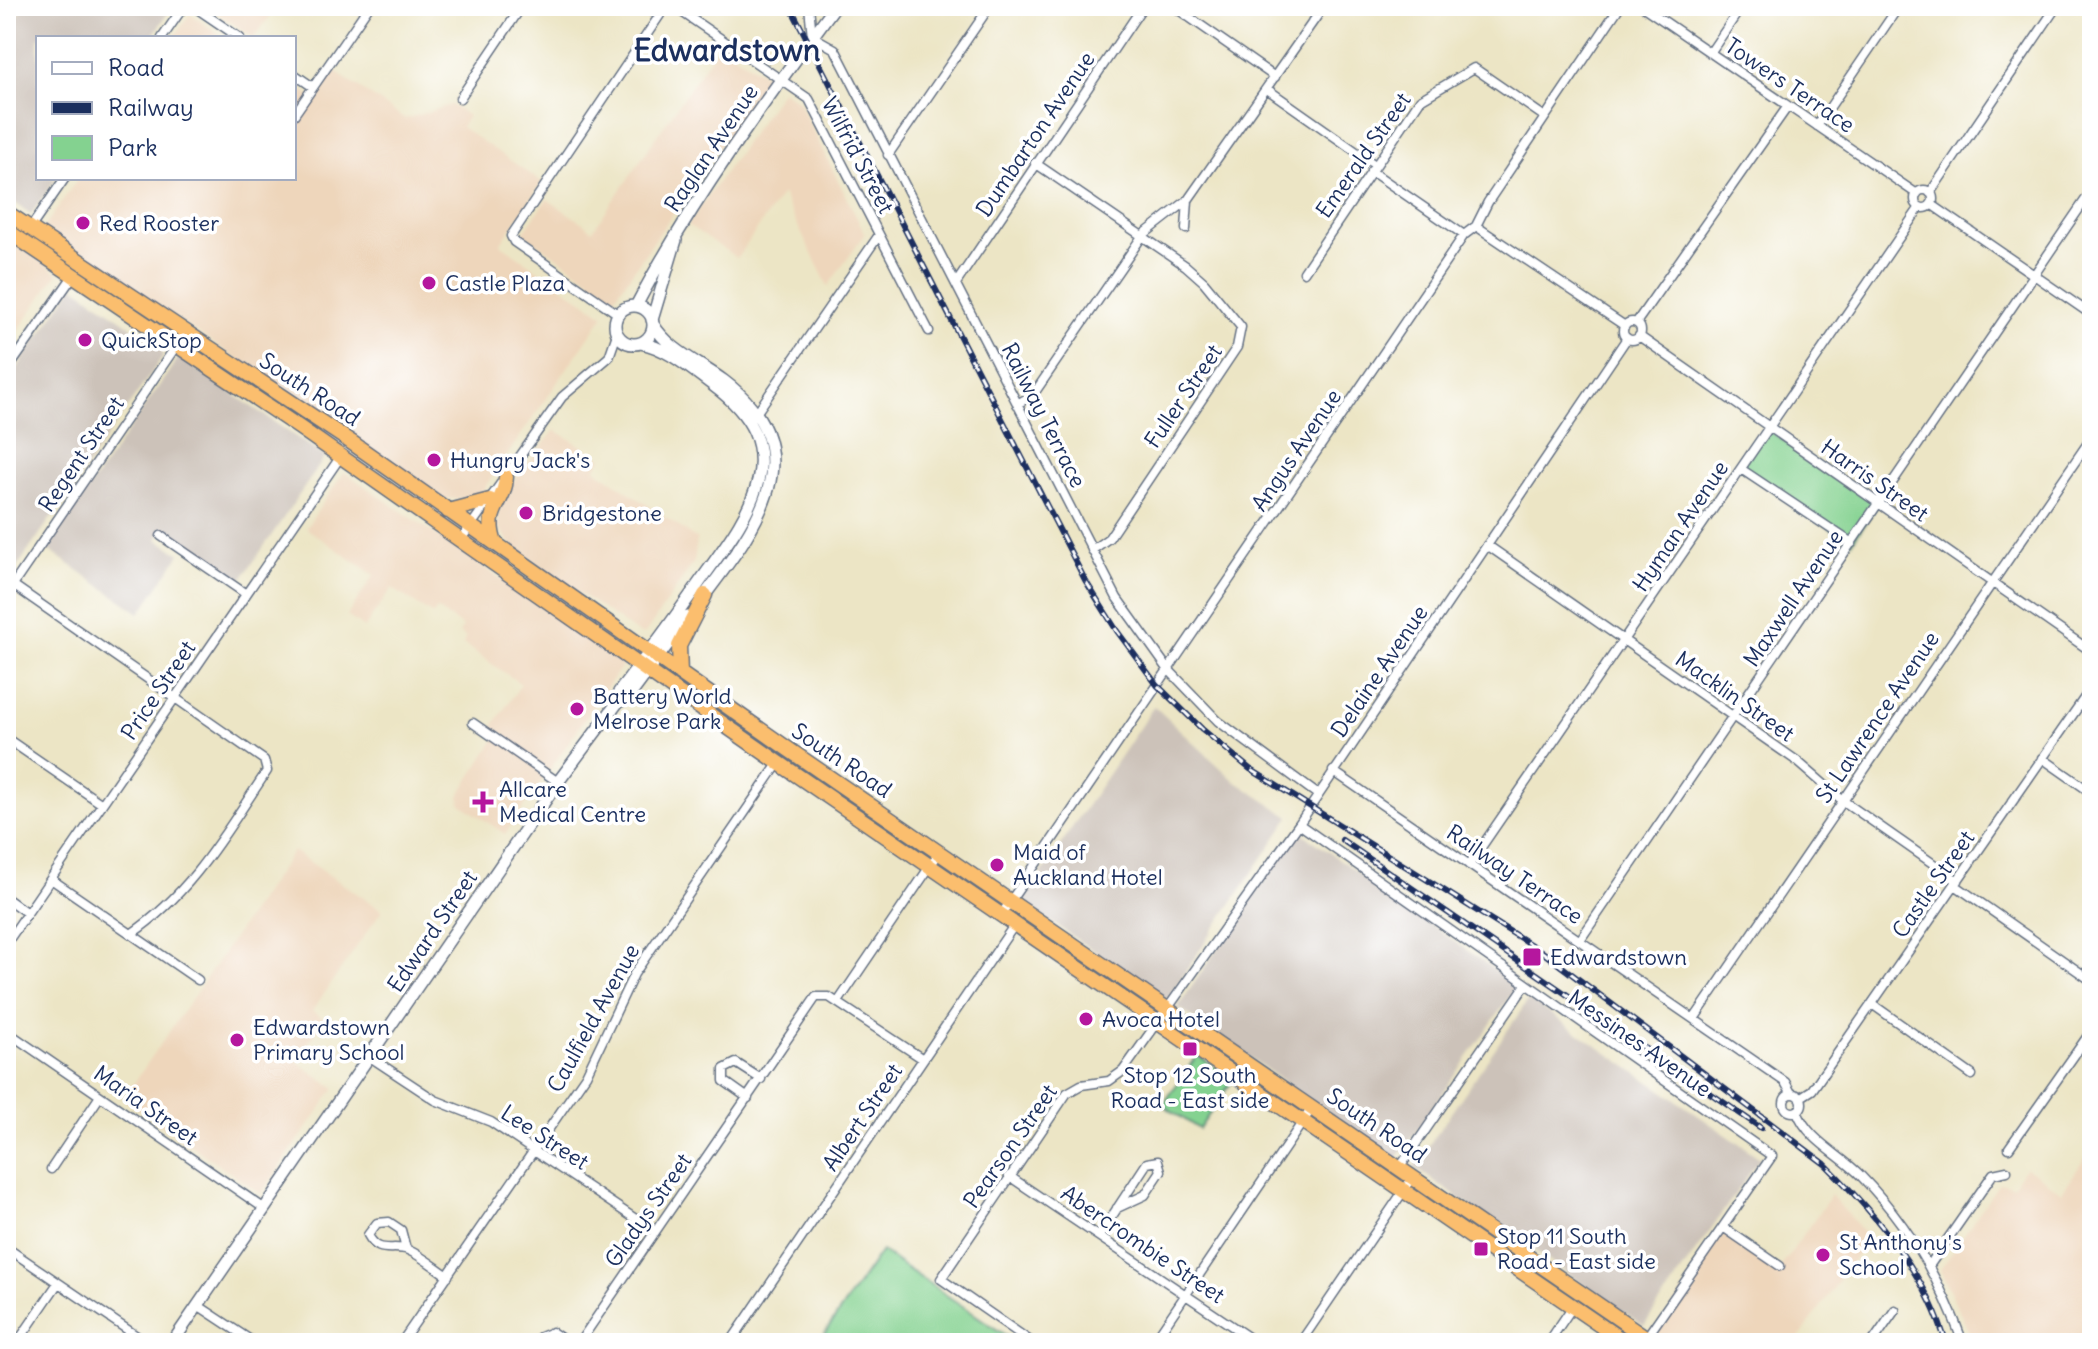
<svg xmlns="http://www.w3.org/2000/svg" width="2098" height="1349" font-family="Delius,sans-serif">
	<rect width="100%" height="100%" fill="#fff"/>
	<filter id="ink" filterUnits="userSpaceOnUse"><feTurbulence type="fractalNoise" baseFrequency=".0125" numOctaves="2"/><feDisplacementMap in="SourceGraphic" scale="16" xChannelSelector="R" yChannelSelector="G"/><feConvolveMatrix kernelMatrix="1 2 1 2 8 2 1 2 1" color-interpolation-filters="sRGB"/></filter>
	<filter id="wash" filterUnits="userSpaceOnUse"><feTurbulence type="fractalNoise" baseFrequency=".006" numOctaves="4" result="noise"/><feDisplacementMap in="SourceGraphic" scale="32" xChannelSelector="R" yChannelSelector="G"/><feGaussianBlur stdDeviation="1.8" result="paint"/><feColorMatrix in="noise" values="0 0 0 0 0 0 0 0 0 0 0 0 0 0 0 0 0 1.4 0 .05"/><feComposite in="paint" operator="in"/></filter>
	<g filter="url(#wash)">
		<rect width="100%" height="100%" fill="#ece5c5"/>
		<!-- built -->
		<path fill="#eed6bb" d="M206,6H278L254,38Z
			M190,14L225,38H174Z
			M719,45L768,77L615,297L523,233L547,199L593,230Z
			M334,71L405,119L451,105L468,116L461,127L542,182L500,244L604,315L478,497L442,499L44,228L78,178H294V85L315,99Z
			M782,90L798,101L865,234L828,286L782,194L737,258L688,225Z
			M6,237L58,273L6,348Z
			M555,430L602,458L595,469L697,539L694,562L645,634H639L514,548L498,526L500,498Z
			M344,472L624,663L505,834L461,804L460,794L500,732L493,726L521,684L463,644L466,638L459,633L463,627L437,609L433,615L392,588L364,628L347,616L374,575L306,528Z
			M293,851L382,910L312,1011L325,1019L296,1061L335,1088L261,1194L123,1099Z
			M2085,1158L2092,1163V1343H1971L1967,1328L1940,1270L1999,1183L2013,1186L2025,1167L2062,1192Z
			M1831,1195L1868,1238L1796,1343H1673L1659,1335V1327L1723,1233L1778,1271Z"/>
		<!-- industrial -->
		<path fill="#ccc2b9" d="M25,6H173L151,38H38V178H56L31,214L6,197V33Z
			M74,286L161,348L163,356L15,570L6,564V384Z
			M179,357L325,457L241,580L164,528L157,539L180,554L140,613L47,549Z
			M1154,706L1236,782L1290,817L1166,1000L1022,902Z
			M1298,830L1517,986L1396,1160L1178,1007Z
			M1529,999L1760,1158L1644,1326L1414,1167Z"/>
		<!-- green -->
		<path fill="#84d290" stroke="#508077" stroke-width="2" d="M1767,429L1878,504L1852,542L1740,468Z
			M1197,1055L1233,1080L1199,1129L1163,1105Z
			M881,1251L1017,1343H818Z"/>
	</g>
	<g filter="url(#ink)">
		<g fill="none" stroke-linecap="round" stroke-linejoin="round">
			<!-- minor casing -->
			<g stroke="#646f82" stroke-width="11">
				<path id="minor" d="M193,6L240,38
					M645,6L659,16
					M673,6L809,99L929,331
					M809,6L812,36L835,49L1117,598L1168,669L1218,721L1317,794
					M1173,6L1275,77
					M1642,6L1917,194
					M6,15L12,6
					M162,38L184,6
					M1710,53L1742,6
					M294,74L313,87
					M1267,89L1375,165
					M460,98L522,6
					M294,115L369,6
					M1817,126L1899,6
					M888,155L990,6
					M1035,163L1186,266L1204,282L1241,327L1237,347L1109,538L1092,550
					M1371,171L1464,235
					M1915 199a9 9 0 1 1 18 0a9 9 0 1 1-18 0Z
					M1930,193L2057,6
					M1931,204L2092,315
					M1476,226L1625,326
					M1186,229L1188,200
					M29,230L65,178
					M1304,272L1420,100L1474,68L1545,117
					M957,282L1143,6
					M618,314L514,242L511,236L666,6
					M1623 331a9 9 0 1 1 18 0a9 9 0 1 1-18 0Z
					M1636,323L1788,106
					M1639,336L2092,652
					M6,372L73,276
					M1017,404L1033,395L1143,235L1188,200L1324,6
					M755,415L879,235
					M1741,469L1852,543
					M161,536L246,594
					M460,541L562,397L609,357L617,334
					M1487,545L1797,761L1842,800L1958,881
					M13,585L264,760L267,771C227,830 192,893 131,934
					M6,595L185,333
					M473,723L558,782
					M6,738L102,804
					M2042,758L2092,793
					M1333,771L1785,1082L1791,1093
					M1299,824L1772,1156L1646,1338
					M1469,865L1920,207
					M51,879L198,980
					M1955,885L2092,981
					M6,898L27,913
					M1001,915L1464,235L1476,226L1488,202L1620,6
					M1580,940L2092,190
					M6,944L341,456
					M838,1002L939,853
					M1872,1004L1972,1075
					M1694,1019L2092,437
					M6,1031L265,1209
					M370,1057L435,1100L491,1122L655,1232
					M1784 1103a9 9 0 1 1 18 0a9 9 0 1 1-18 0Z
					M1801,1097L1812,1090L2092,687
					M748,1098L724,1081V1069L736,1063L761,1079
					M1797,1111C1808,1141 1840,1154 1861,1176C1908,1224 1941,1281 1963,1343
					M2009,1148L2092,1030
					M51,1169L100,1096
					M1398,1170L1525,986
					M1009,1176L1257,1343
					M1723,1227L1780,1266
					M1099,1236L1147,1163L1158,1161L1161,1171L1145,1195L1117,1208
					M7,1248L147,1343
					M406,1249L401,1230L389,1222L377,1223L368,1235C379,1256 392,1244 408,1250C422,1256 436,1268 448,1276
					M1929,1266L1993,1174L2007,1171
					M199,1306L255,1343
					M17,1343L58,1283
					M401,1343L586,1075L634,974L780,761
					M538,1343L540,1337L552,1332L568,1343
					M579,1343L816,997H829L923,1059
					M730,1343L1015,924
					M1033,1343L941,1279L1067,1093L1081,1085L1109,1081L1123,1071L1299,824L1627,338
					M1153,1343L1312,1108
					M1300,1343L1413,1177
					M1548,1343L1573,1306
					M1872,1343L1895,1310"/>
			</g>
			<!-- tertiary casing -->
			<g stroke="#646f82" stroke-width="14">
				<path id="tertiary" d="M636,306C692,200 764,102 835,6
					M615 325a19 19 0 1 1 38 0a19 19 0 1 1-38 0Z
					M652,320L676,240
					M653,324C668,350 700,363 724,381C818,452 754,530 701,600
					M618,702L628,698L688,617
					M172,1343L558,782L618,702L619,692C647,656 673,620 699,583C746,517 802,451 714,386C692,370 668,348 641,343"/>
			</g>
			<!-- trunk casing -->
			<g stroke="#646f82" stroke-width="17">
				<path id="trunk" d="M6,212L351,442L788,749L1654,1343
					M6,230L300,428L779,763L1626,1343
					M448,511L490,500
					M495,543C483,509 505,505 506,477
					M680,673L679,646L705,595"/>
			</g>
			<!-- minor -->
			<use href="#minor" stroke="#fff" stroke-width="8"/>
			<!-- tertiary -->
			<use href="#tertiary" stroke="#fff" stroke-width="11"/>
			<!-- trunk -->
			<use href="#trunk" stroke="#fbbe6e" stroke-width="14"/>
			<!-- rail casing -->
			<g stroke="#1b2f5e" stroke-width="6">
				<path id="rail" d="M790,6L1085,580L1117,631L1157,685L1202,729L1250,769L1541,951L1825,1164C1875,1214 1926,1273 1946,1343
					M1342,840L1761,1128"/>
			</g>
			<!-- rail -->
			<use href="#rail" stroke="#fff" stroke-width="3" stroke-dasharray="9" stroke-linecap="butt"/>
		</g>
	</g>
	<!-- markers -->
	<g fill="#b5179e" stroke="#fff" stroke-width="3">
		<circle cx="83" cy="223" r="8"/>
		<circle cx="429" cy="283" r="8"/>
		<circle cx="85" cy="340" r="8"/>
		<circle cx="434" cy="460" r="8"/>
		<circle cx="526" cy="513" r="8"/>
		<circle cx="577" cy="709" r="8"/>
		<path d="M479 790h8v8h8v8h-8v8h-8v-8h-8v-8h8z"/>
		<circle cx="997" cy="865" r="8"/>
		<rect x="1522" y="947" width="20" height="20" rx="4"/>
		<circle cx="1086" cy="1019" r="8"/>
		<circle cx="237" cy="1040" r="8"/>
		<rect x="1182" y="1041" width="16" height="16" rx="4"/>
		<rect x="1473" y="1241" width="16" height="16" rx="4"/>
		<circle cx="1823" cy="1255" r="8"/>
	</g>
	<g text-anchor="middle" stroke-width="7" stroke-linejoin="round" paint-order="stroke">
		<!-- street labels -->
		<g font-size="22" fill="#1b2f5e" stroke="#fff">
			<text transform="translate(1790 85) rotate(34)" y="8">Towers Terrace</text>
			<text transform="translate(1035 134) rotate(-56)" y="8">Dumbarton Avenue</text>
			<text transform="translate(711 148) rotate(-56)" y="8">Raglan Avenue</text>
			<text transform="translate(858 155) rotate(62)" y="8">Wilfrid Street</text>
			<text transform="translate(1363 155) rotate(-55)" y="8">Emerald Street</text>
			<text transform="translate(310 389) rotate(33)" y="8">South Road</text>
			<text transform="translate(1183 396) rotate(-56)" y="8">Fuller Street</text>
			<text transform="translate(1044 415) rotate(63)" y="8">Railway Terrace</text>
			<text transform="translate(1296 450) rotate(-56)" y="8">Angus Avenue</text>
			<text transform="translate(81 454) rotate(-56)" y="8">Regent Street</text>
			<text transform="translate(1875 480) rotate(35)" y="8">Harris Street</text>
			<text transform="translate(1680 526) rotate(-56)" y="8">Hyman Avenue</text>
			<text transform="translate(1793 598) rotate(-56)" y="8">Maxwell Avenue</text>
			<text transform="translate(1379 671) rotate(-56)" y="8">Delaine Avenue</text>
			<text transform="translate(158 690) rotate(-56)" y="8">Price Street</text>
			<text transform="translate(1735 696) rotate(35)" y="8">Macklin Street</text>
			<text transform="translate(1877 717) rotate(-56)" y="8">St Lawrence Avenue</text>
			<text transform="translate(842 760) rotate(34)" y="8">South Road</text>
			<text transform="translate(1515 874) rotate(34)" y="8">Railway Terrace</text>
			<text transform="translate(1933 884) rotate(-55)" y="8">Castle Street</text>
			<text transform="translate(432 931) rotate(-56)" y="8">Edward Street</text>
			<text transform="translate(593 1018) rotate(-61)" y="8">Caulfield Avenue</text>
			<text transform="translate(1640 1043) rotate(35)" y="8">Messines Avenue</text>
			<text transform="translate(146 1105) rotate(35)" y="8">Maria Street</text>
			<text transform="translate(862 1117) rotate(-56)" y="8">Albert Street</text>
			<text transform="translate(1377 1125) rotate(34)" y="8">South Road</text>
			<text transform="translate(545 1137) rotate(33)" y="8">Lee Street</text>
			<text transform="translate(1010 1146) rotate(-55)" y="8">Pearson Street</text>
			<text transform="translate(648 1210) rotate(-55)" y="8">Gladys Street</text>
			<text transform="translate(1143 1244) rotate(34)" y="8">Abercrombie Street</text>
		</g>
		<!-- poi labels -->
		<g font-size="22" fill="#1b2f5e" stroke="#fff" text-anchor="start">
			<text x="99" y="231">Red Rooster</text>
			<text x="445" y="291">Castle Plaza</text>
			<text x="101" y="348">QuickStop</text>
			<text x="450" y="468">Hungry Jack's</text>
			<text x="542" y="521">Bridgestone</text>
			<text x="593" y="704">Battery World<tspan x="593" dy="25">Melrose Park</tspan></text>
			<text x="499" y="797">Allcare<tspan x="499" dy="25">Medical Centre</tspan></text>
			<text x="1013" y="860">Maid of<tspan x="1013" dy="25">Auckland Hotel</tspan></text>
			<text x="1550" y="965">Edwardstown</text>
			<text x="1102" y="1027">Avoca Hotel</text>
			<text x="253" y="1035">Edwardstown<tspan x="253" dy="25">Primary School</tspan></text>
			<text x="1190" y="1083" text-anchor="middle">Stop 12 South<tspan x="1190" dy="25">Road - East side</tspan></text>
			<text x="1497" y="1244">Stop 11 South<tspan x="1497" dy="25">Road - East side</tspan></text>
			<text x="1839" y="1250">St Anthony's<tspan x="1839" dy="25">School</tspan></text>
		</g>
		<!-- district labels -->
		<g font-size="30" font-weight="bold" fill="#1b2f5e" stroke="#fff">
			<text x="727" y="61">Edwardstown</text>
		</g>
	</g>
	<!-- margin -->
	<rect width="2098" height="1349" fill="none" stroke="#fff" stroke-width="32"/>
	<!-- legend -->
	<rect x="36" y="36" width="260" height="144" fill="#ffffff" stroke="#a4acbf" stroke-width="2"/>
	<rect x="52" y="62" width="40" height="12" fill="#ffffff" stroke="#a4acbf" stroke-width="2"/>
	<text x="108" y="76" font-size="24" fill="#1b2f5e">Road</text>
	<rect x="52" y="102" width="40" height="12" fill="#1b2f5e" stroke="#a4acbf" stroke-width="2"/>
	<text x="108" y="116" font-size="24" fill="#1b2f5e">Railway</text>
	<rect x="52" y="136" width="40" height="24" fill="#84d290" stroke="#a4acbf" stroke-width="2"/>
	<text x="108" y="156" font-size="24" fill="#1b2f5e">Park</text>
</svg>
